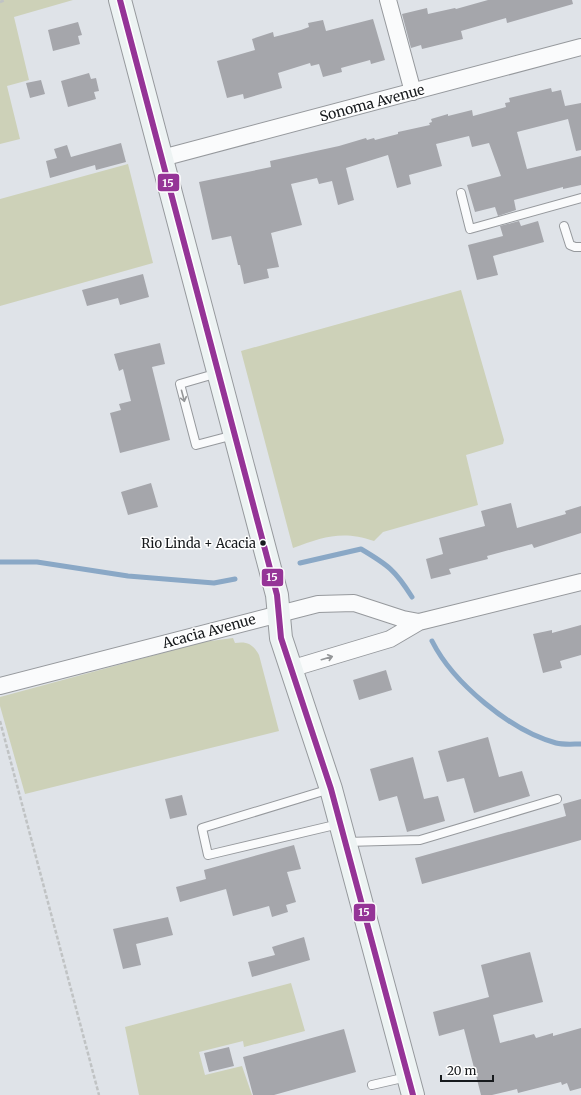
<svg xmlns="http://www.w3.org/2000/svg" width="581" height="1095" font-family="Merriweather,serif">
	<rect width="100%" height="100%" fill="#dfe3e8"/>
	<!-- green -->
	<path fill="#cdd1b8" d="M0,0H73L14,17L29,80L7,86L20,139L0,144Z
		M128,164L153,263L0,306V199Z
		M461,290L504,440L503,444L466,455L478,505L383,532L374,541C342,530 323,537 293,548L241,351Z
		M233,638L235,643C247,641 253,644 259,655L279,731L25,794L0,706V697L203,642Z
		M291,983L305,1031L244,1047L243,1041L199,1052L205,1075L242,1066L252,1095H139L125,1027Z"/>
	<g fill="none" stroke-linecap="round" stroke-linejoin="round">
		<!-- stream -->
		<path stroke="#8aa8c6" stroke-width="5" d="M0,562H37L128,576L214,583L235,579
			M300,563L361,549C388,565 395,570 412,597
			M432,641C453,683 511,731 556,743C564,745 573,744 581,744"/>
	</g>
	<!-- building -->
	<path fill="#a5a6ab" d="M488,0H572L573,4L507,23L506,18L461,31L463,39L422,49L421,45L411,48L402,14L427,8L428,14L455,8L456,9Z
		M373,19L385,60L371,64L370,60L341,68L342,72L323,77L319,64L311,66L310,63L278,73L282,88L244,99L243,94L227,98L217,61L255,50L252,39L273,32L274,37L301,30L309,27L308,23L323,20L326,31Z
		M78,22L82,35L78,36L80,44L53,51L48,30Z
		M89,73L91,79L96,78L99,91L94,92L96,99L68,107L61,81Z
		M41,80L45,94L30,98L26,83Z
		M551,88L552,92L561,90L565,106L581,103V150L576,151L568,119L517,132L527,169L581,156V185L563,189V187L514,200L516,210L498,216L495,207L475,212L467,185L501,176L489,143L472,147L469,136L436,144L442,166L409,175L411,184L397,188L388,155L346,168L354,200L338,205L332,181L319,184L317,178L291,184L302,225L271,233L279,267L267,269L269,278L244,284L240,265H238L231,236L212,240L199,182L271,167L270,161L339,146L366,138L367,140L374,138L375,140L398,134V132L430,125L429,123L432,122L431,119L448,114V116L472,110L473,116L506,107L505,103L510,102L509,98Z
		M121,143L126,162L96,170L95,165L50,178L46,161L57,158L54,149L67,145L71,157Z
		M519,221L521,226L538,221L544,242L493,256L498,275L477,280L468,245L503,236L500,226Z
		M143,274L149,297L120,305L118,298L87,306L82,290Z
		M160,343L165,364L152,367L170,440L120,453L110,413L121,410L119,404L131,401L123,369L119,371L114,354Z
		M151,483L158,507L128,515L121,492Z
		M511,503L517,528L566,514L565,511L581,506V533L534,548L532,544L487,556L488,559L449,569L451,574L431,579L426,559L443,554L439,538L485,526L481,511Z
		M581,625V655L560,661L562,668L543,673L533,634L552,630V633Z
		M386,670L392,690L359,700L353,680Z
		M488,737L499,777L522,771L530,796L474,813L464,778L447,782L438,751Z
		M413,757L424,799L438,796L445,821L407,832L397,796L379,801L370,769Z
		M182,795L187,815L170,819L165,799Z
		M581,799V840L422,884L415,858L566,816L563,804Z
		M294,845L301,869L287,872L296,902L286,905L288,912L272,917L269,906L233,916L226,889L180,902L176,887L206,879L204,870Z
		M168,917L173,935L136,944L141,965L123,969L113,929Z
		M304,937L310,960L252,977L248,962L275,955L272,947Z
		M530,952L543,1002L493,1015L500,1043L534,1034L536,1038L553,1033V1036L581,1028V1088L570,1091L567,1083L562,1085L561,1082L518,1093L517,1089L492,1095H481L464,1029L439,1036L433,1012L489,997L481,965Z
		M344,1029L356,1072L274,1095H253L243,1057Z
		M229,1047L234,1066L209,1072L204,1053Z"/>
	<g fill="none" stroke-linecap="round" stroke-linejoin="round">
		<!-- lane casing -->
		<g stroke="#96999d" stroke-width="10">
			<path id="lane" d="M461,193L470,229L581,198
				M564,226L570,245L575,247H581
				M218,373L180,384L196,445L234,435
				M330,789L202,828L208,855L339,824
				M346,842L420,840L557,799
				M372,1085L407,1077"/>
		</g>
		<!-- street casing -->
		<g stroke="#96999d" stroke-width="18">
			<path id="street" d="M388,0L413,92
				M162,158L581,47
				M290,669L390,639L419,622L581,582
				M0,686L318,604L354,603L403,619L419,622"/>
		</g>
		<!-- secondary casing -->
		<g stroke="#96999d" stroke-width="24">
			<path id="secondary" d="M120,0L277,595L281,638L331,789L413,1095"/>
		</g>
		<!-- path -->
		<path stroke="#c0c3c4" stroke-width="2.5" stroke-dasharray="4 2" stroke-linecap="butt" d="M0,2L5,0
			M0,721L99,1095"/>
		<!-- lane -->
		<use href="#lane" stroke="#fafbfc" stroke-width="8"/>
		<!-- street -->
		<use href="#street" stroke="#fafbfc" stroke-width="16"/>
		<!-- secondary -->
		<use href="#secondary" stroke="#edf3f3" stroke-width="22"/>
		<!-- bus-1 casing -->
		<g stroke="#fff" stroke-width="9">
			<path id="bus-1" d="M120,0L277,595L281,638L331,789L413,1095"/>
		</g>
		<!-- bus-1 -->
		<use href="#bus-1" stroke="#953497" stroke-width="6"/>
	</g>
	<!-- one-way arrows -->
	<defs><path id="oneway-shaft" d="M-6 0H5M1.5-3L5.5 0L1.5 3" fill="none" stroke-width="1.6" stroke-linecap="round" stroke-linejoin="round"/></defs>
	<g stroke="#949698">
		<use href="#oneway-shaft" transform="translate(183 396) rotate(75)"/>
		<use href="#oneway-shaft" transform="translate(327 658) rotate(-16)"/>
	</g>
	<!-- markers -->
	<circle fill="#171a1d" stroke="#fff" stroke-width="1.5" cx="263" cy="543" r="3.5"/>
	<g text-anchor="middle" stroke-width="3" stroke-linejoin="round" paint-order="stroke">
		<!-- bus labels -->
		<g font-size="13" fill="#171a1d" stroke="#fff" text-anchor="end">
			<text x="256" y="548">Rio Linda + Acacia</text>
		</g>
		<!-- street labels -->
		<g font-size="14" fill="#171a1d" stroke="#fff">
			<text transform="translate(372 103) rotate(-15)" y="5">Sonoma Avenue</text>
			<text transform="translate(209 631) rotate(-15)" y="5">Acacia Avenue</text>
		</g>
	</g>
	<g stroke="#fff" stroke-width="1.5">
		<rect x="157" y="173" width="23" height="19" rx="4" fill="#953497"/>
		<rect x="261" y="568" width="23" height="19" rx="4" fill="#953497"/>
		<rect x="353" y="903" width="23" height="19" rx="4" fill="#953497"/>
	</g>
	<g font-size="11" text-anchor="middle" font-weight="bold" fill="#fff">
		<text x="168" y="187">15</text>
		<text x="272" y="581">15</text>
		<text x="364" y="916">15</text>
	</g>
	<!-- scale -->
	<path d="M441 1075v6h52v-6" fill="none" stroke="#171a1d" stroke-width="2"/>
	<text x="447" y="1075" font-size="12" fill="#171a1d" stroke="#ffffff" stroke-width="3" paint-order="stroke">20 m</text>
</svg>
